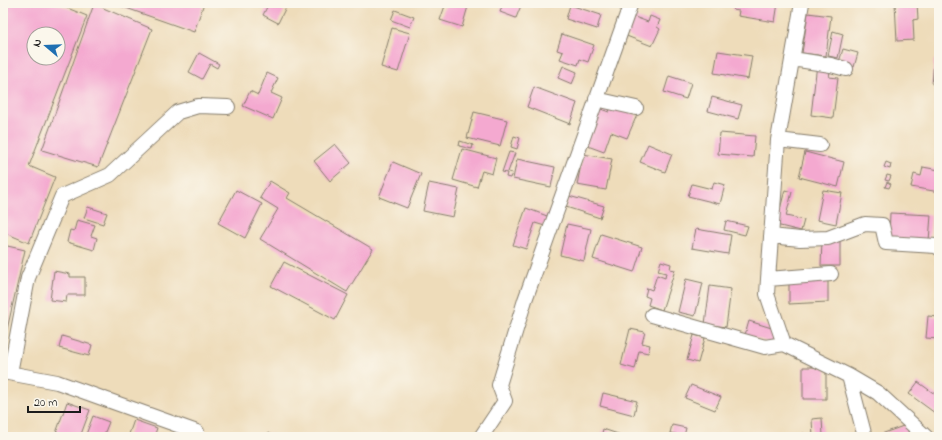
<svg xmlns="http://www.w3.org/2000/svg" width="942" height="440" font-family="'Indie Flower',sans-serif">
	<rect width="100%" height="100%" fill="#fbf7ec"/>
	<filter id="ink" filterUnits="userSpaceOnUse"><feTurbulence type="fractalNoise" baseFrequency=".025" numOctaves="2"/><feDisplacementMap in="SourceGraphic" scale="8" xChannelSelector="R" yChannelSelector="G"/><feConvolveMatrix kernelMatrix="1 2 1 2 8 2 1 2 1" color-interpolation-filters="sRGB"/></filter>
	<filter id="wash" filterUnits="userSpaceOnUse"><feTurbulence type="fractalNoise" baseFrequency=".012" numOctaves="4" result="noise"/><feDisplacementMap in="SourceGraphic" scale="16" xChannelSelector="R" yChannelSelector="G"/><feGaussianBlur stdDeviation="0.9" result="paint"/><feColorMatrix in="noise" values="0 0 0 0 0 0 0 0 0 0 0 0 0 0 0 0 0 1.4 0 .05"/><feComposite in="paint" operator="in"/></filter>
	<g filter="url(#wash)">
		<rect width="100%" height="100%" fill="#eedcba"/>
		<g id="blocks">
			<!-- building -->
			<path fill="#f4a9d0" fill-rule="evenodd" d="M3,3H55L87,16L29,166L55,177L29,243L3,232ZM34,34H58V58H34Z
				M112,3H204L194,32Z
				M269,3H288L278,23L263,15Z
				M446,3H469L462,27L440,20Z
				M503,3H522L516,18L500,12Z
				M734,3H778L775,22L738,16L739,11L733,10Z
				M895,3H917L918,19L913,20L914,40L897,41Z
				M94,4L152,29L98,167L42,150Z
				M570,5L601,15L597,29L566,19Z
				M395,10L414,17L410,27L391,20Z
				M808,13L831,16L826,56L802,53Z
				M632,16L648,22L650,16L660,20L657,27L660,29L652,46L624,35Z
				M392,28L410,33L398,72L381,67Z
				M833,31L843,34L838,58L828,56Z
				M562,34L594,45L588,62L580,59L578,65L560,59L563,52L557,50Z
				M843,49L858,53L854,67L839,62Z
				M718,51L752,56L748,79L714,73Z
				M199,53L219,64L217,68L210,64L202,79L189,72Z
				M934,60H939V85L932,84Z
				M817,64L831,66L829,77L838,78L833,118L811,115Z
				M563,66L577,72L572,84L558,78Z
				M267,73L278,78L271,93L282,98L273,119L243,106L250,91L258,95Z
				M669,76L691,83L686,99L664,92Z
				M534,87L577,103L570,124L527,107Z
				M712,97L742,105L738,119L708,111Z
				M611,105L637,115L627,138L611,132L604,152L585,145L598,108L609,112Z
				M474,112L507,120L500,146L467,138Z
				M720,133L755,136L753,157L718,154Z
				M514,136L520,138L517,149L511,147Z
				M460,141L473,145L472,149L459,146Z
				M335,144L351,163L330,181L314,161Z
				M648,144L672,154L665,172L640,162Z
				M462,149L496,158L492,174L482,171L477,187L453,180Z
				M509,152L515,153L508,172L512,173L510,178L506,177L507,173L502,172Z
				M805,152L844,162L838,187L799,177Z
				M583,154L612,159L606,190L577,185Z
				M517,159L555,167L551,187L513,179Z
				M393,162L421,174L407,208L379,197Z
				M886,162L891,164L890,169L884,167Z
				M923,167L939,170V192L911,187L914,174L921,176Z
				M887,175L891,176L889,181L885,180Z
				M270,181L290,193L287,198L373,249L347,292L260,239L278,209L260,198Z
				M714,182L725,185L720,204L688,196L692,184L712,189Z
				M887,182L891,184L889,188L885,187Z
				M429,183L459,189L453,217L423,211Z
				M236,190L262,204L245,238L218,223Z
				M785,190L792,192L786,216L804,220L801,231L776,225Z
				M823,190L842,193L836,224L817,220Z
				M569,196L604,206L600,218L566,207Z
				M88,207L107,213L103,224L84,218Z
				M526,208L547,216L549,211L554,213L548,227L535,223L526,249L513,245Z
				M890,213L931,215L929,241L889,239Z
				M77,220L95,225L91,236L97,238L94,250L67,242L70,230L74,231Z
				M726,221L748,226L745,235L724,230Z
				M567,224L591,229L584,261L560,255Z
				M696,229L731,235L728,254L692,248Z
				M601,234L642,247L634,272L593,259Z
				M822,240L840,241V266H821Z
				M3,245L25,250L4,343H3Z
				M661,261L671,264L670,269L675,270L662,310L648,305L650,298L645,296L647,288L652,290L657,275L665,278L666,273L658,271Z
				M284,262L348,295L335,320L271,286Z
				M54,271L70,274V277H85V295H67L66,302L50,300Z
				M686,279L703,283L695,316L678,312Z
				M828,280V302L789,304V282Z
				M710,286L731,289L726,327L705,324Z
				M928,316L939,317V339L926,338Z
				M749,321L778,330L774,344L745,335Z
				M630,329L645,332L642,343L650,345L648,353L639,351L635,369L621,365Z
				M694,335L705,338L698,363L687,360Z
				M62,336L92,345L89,356L59,348Z
				M803,367H826V399H803Z
				M918,382L939,397V416L909,394Z
				M691,385L721,397L715,410L685,398Z
				M603,393L637,401L634,415L600,406Z
				M67,402L90,410L80,437L55,436Z
				M93,416L109,422L103,437H85Z
				M822,418L823,436L813,437L812,419Z
				M134,420L157,428L154,437H128Z
				M672,425L686,428L684,436L670,433Z
				M906,425L910,437H873Z
				M603,429L621,435L620,437H601Z
				M268,433L276,437H266Z
				M804,433L805,437H792Z"/>
		</g>
	</g>
	<g filter="url(#ink)">
		<use href="#blocks" fill-opacity="0" stroke="#857c6b" stroke-width="1"/>
		<g fill="none" stroke-linecap="round" stroke-linejoin="round">
			<!-- street casing -->
			<g stroke="#857c6b" stroke-width="16">
				<path id="street" d="M792,59L831,65L846,69
					M596,99L636,108
					M778,140L820,145
					M771,236L800,239L828,238L865,224L882,225L886,243L936,246L939,248
					M768,279L831,274
					M652,315L765,347L784,344L767,294L768,279L778,140L802,3
					M784,344L849,376L865,437
					M3,372L57,382L197,432
					M10,373L28,278L62,196L110,175L178,112L198,106L228,107
					M849,376L878,393L926,437
					M481,437L505,401L499,385L525,300L631,3"/>
			</g>
			<!-- street -->
			<use href="#street" stroke="#fff" stroke-width="14"/>
		</g>
	</g>
	<!-- margin -->
	<rect width="942" height="440" fill="none" stroke="#fbf7ec" stroke-width="16"/>
	<!-- north arrow -->
	<g transform="translate(46 46) rotate(289)"><circle r="19" fill="#fbf7ec" stroke="#a29f99"/>
	<path d="M0-3L7 15L0 10L-7 15Z" fill="#1f6fb2"/>
	<text y="-6" font-size="11" font-weight="bold" text-anchor="middle" fill="#1c1c1c">N</text>
	</g>
	<!-- scale -->
	<path d="M28 406v6h52v-6" fill="none" stroke="#1c1c1c" stroke-width="2"/>
	<text x="34" y="406" font-size="12" fill="#1c1c1c" stroke="#fbf7ec" stroke-width="3" paint-order="stroke">20 m</text>
</svg>
